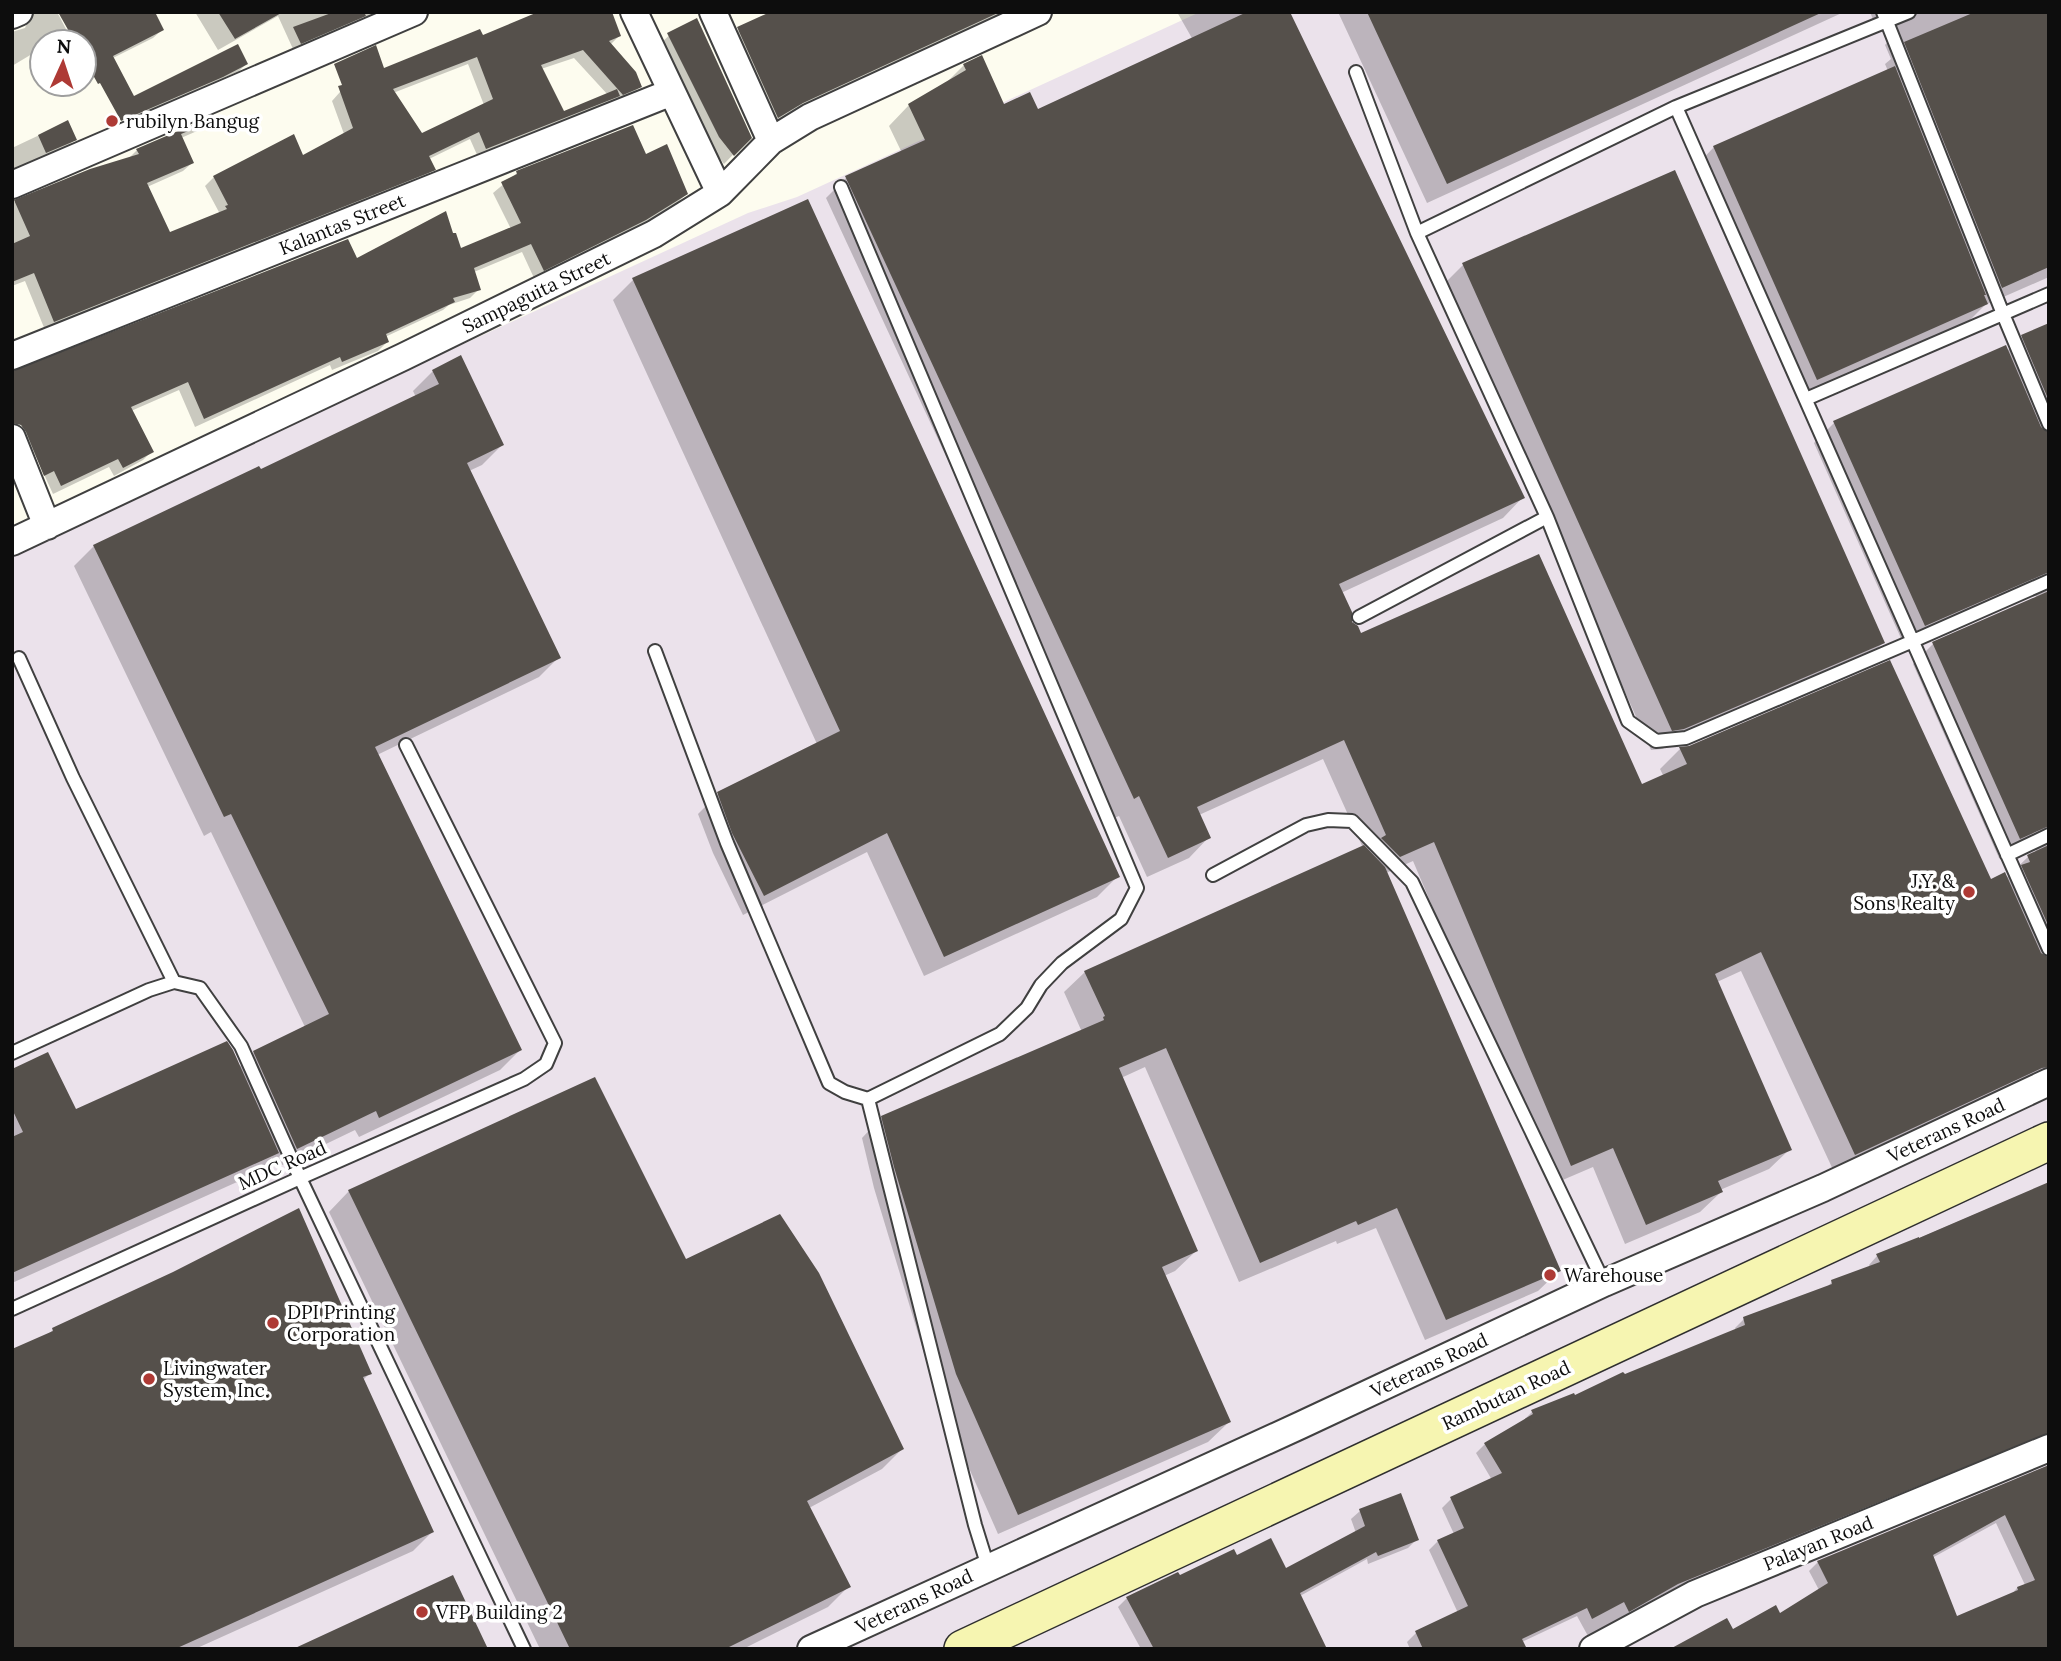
<svg xmlns="http://www.w3.org/2000/svg" width="2061" height="1661" font-family="Lora,serif">
	<rect width="100%" height="100%" fill="#fdfcef"/>
	<!-- industrial -->
	<path fill="#ebe2eb" d="M1200,12H2049V1649H12V552L748,213L797,197Z"/>
	<!-- shadow -->
	<path fill="#0003" fill-rule="evenodd" d="M23,12H57L66,29L51,42H42V48L12,66V32L25,28L27,23Z
		M89,12L162,30L153,38L107,61Z
		M195,12H380L293,49L278,16L218,50Z
		M535,12H594L619,36L610,45L640,87L631,95L614,102L613,101L609,104L478,157L470,139L429,159L433,169L425,178L45,330L25,281L12,286V202L19,201L128,159L137,150L213,119L204,128L181,138L192,163L183,171L147,187L170,234L220,214L205,186L214,177L302,157L344,134L332,101L340,92L482,37L536,15ZM574,58L608,95L563,113L541,69ZM468,64L484,105L421,135L393,93Z
		M774,12H1009L792,112L768,127L732,37L742,27Z
		M1177,12H1288L1523,497L1503,518L1341,593L1350,623L1360,635L1641,787L1663,775L1660,769L1680,749L1990,881L2006,878L2028,857L2037,852L2033,847L2024,846L1999,858L1913,664L1933,644L2037,598L2033,593L1904,645L1814,443L1834,423L2007,351L2022,336L2049,324V1082L1835,1174L1741,971L1717,982L1790,1149L1769,1169L1720,1190L1721,1192L1700,1212L1625,1244L1593,1167L1551,1185L1413,861L1386,873L1559,1271L1538,1291L1425,1340L1376,1228L1337,1244L1336,1241L1239,1282L1145,1067L1121,1078L1196,1251L1175,1271L1164,1276L1229,1422L1208,1442L998,1534L936,1393L874,1188L862,1138L882,1117L1082,1032L1064,992L1085,972L1363,848L1323,759L1199,815L1209,837L1189,858L1147,877L1119,816L1114,818L826,198L846,178L902,153L889,126L909,105L945,84L964,65L1003,106L1037,112L1193,40Z
		M1338,12H1844L1427,203Z
		M1870,12H2049V277L1985,305L1966,324L1797,399L1694,168L1714,147L1888,71L1885,64L1891,59L1885,45L1898,30L1895,26L1876,27Z
		M672,33L750,137L724,164L711,146L662,42Z
		M246,64L239,71L124,122L131,118L127,105Z
		M67,122L75,139L66,148L12,171V148Z
		M645,157L686,194L677,203L635,229L534,278L522,252L474,272L479,289L470,298L449,305L443,310L385,337L387,342L378,351L332,370L330,365L195,427L179,390L131,411L152,451L143,460L114,476L109,467L53,494L12,404L356,261L452,236L460,250L511,229L493,193L517,173Z
		M1463,265L1883,643L1862,663L1662,749L1651,750L1443,285Z
		M633,280L1117,877L1097,897L924,976L867,852L743,915L713,853L698,814L718,794L817,744L613,300Z
		M433,371L502,445L482,465L469,471L559,657L539,677L377,755L520,1050L500,1070L359,1137L355,1130L276,1168L272,1158L257,1173L12,1283V1071L75,1111L239,1067L254,1052L305,1027L211,832L204,836L74,566L94,546L258,468L260,472L416,397L413,391Z
		M2049,1183V1444L2033,1442L1667,1592L1588,1636L1577,1616L1522,1642L1523,1649H1410L1407,1642L1416,1633L1458,1613L1429,1550L1438,1541L1454,1534L1442,1508L1451,1499L1492,1480L1476,1453L1485,1444L1523,1421L1532,1412L1574,1397L1736,1331L1735,1328L1744,1319L1826,1288L1832,1282L1870,1267L1869,1265L1877,1256Z
		M349,1191L685,1262L902,1449L882,1469L809,1508L849,1586L828,1607L743,1649H540L329,1212Z
		M53,1330L370,1373L363,1380L432,1532L413,1551L195,1649H12L47,1335Z
		M2049,1467V1649L1732,1631L1780,1615L1819,1590L1809,1571L1818,1562ZM1996,1523L2025,1585L2017,1588L2011,1595L1957,1618L1932,1558Z
		M1360,1511L1417,1539L1408,1548L1368,1564L1367,1559L1300,1596L1326,1649H1141L1118,1607L1127,1598L1236,1557L1285,1571L1356,1533L1351,1519Z"/>
	<!-- building -->
	<path fill="#55504b" fill-rule="evenodd" d="M58,12H155L164,30L113,56L134,96L238,44L248,64L223,77L121,121L100,83L98,84L84,59V42H75Z
		M218,12H283L235,39Z
		M334,12H364L366,16L301,44L293,27Z
		M538,12H612L621,36L609,41L636,72L642,87L623,95L583,50L541,65L564,111L617,89L620,96L486,149L479,132L429,156L436,170L54,322L34,273L12,282V244L30,236L14,200L90,169L139,154L136,149L213,116L215,120L181,134L194,163L147,183L170,232L227,209L225,206L228,205L213,176L294,134L303,155L353,128L338,86L342,85L334,64L376,45L384,68L480,29L483,35ZM477,57L493,99L422,133L393,89Z
		M770,12H1000L803,103L778,118L737,27Z
		M1247,12H1290L1525,498L1339,584L1352,612V622L1358,626L1361,633L1539,554L1642,784L1687,764L1679,747L1689,746L1890,660L1991,879L2005,872L2041,953L2049,958V1067L2042,1068L1855,1155L1761,952L1715,974L1792,1150L1718,1181L1723,1192L1646,1225L1613,1148L1571,1166L1434,842L1400,857L1381,838L1386,835L1344,740L1197,807L1211,838L1168,858L1139,796L1134,799L845,176L925,140L908,104L966,70L963,64L982,55L1004,104L1030,92L1038,109Z
		M1367,12H1823L1447,184Z
		M1975,12H2049V267L2002,288L1904,42Z
		M697,18L752,138L734,156L719,137L667,33Z
		M1895,66L1986,295H1984L1988,304L1817,380L1713,146Z
		M68,120L77,140L46,153L38,135Z
		M633,125L646,154L667,144L688,194L646,220L544,271L531,244L474,268L481,290L453,298L455,302L386,334L389,342L342,362L340,357L204,419L188,382L131,407L154,452L123,468L118,459L61,486L54,471L44,476L26,432L21,425L12,423V371L348,239L357,258L446,211L453,233H456L461,248L521,223L501,182L517,174L516,171Z
		M1675,170L1885,643L1684,729L1672,731L1462,263Z
		M808,199L1120,877L944,957L887,833L764,896L732,833L717,792L840,731L632,278Z
		M2049,323V401L2021,335Z
		M2006,345L2041,427L2049,433V572L1925,626L1833,421Z
		M461,355L504,445L467,463L561,658L375,747L522,1050L379,1118L376,1111L297,1149L253,1051L329,1014L231,814L224,817L93,545L259,466L261,469L439,384L432,370Z
		M2049,591V826L2020,839L1932,642Z
		M1364,845L1385,867L1561,1271L1446,1320L1397,1208L1358,1225L1356,1221L1260,1263L1166,1048L1119,1068L1198,1251L1162,1267L1231,1422L1018,1515L956,1374L894,1167L881,1116L1104,1020L1103,1017L1105,1016L1084,971Z
		M2049,845V927L2021,865L2030,862L2027,855Z
		M227,1041L233,1050L279,1153L12,1273V1137L23,1132L12,1109V1069L48,1052L76,1109Z
		M595,1077L686,1259L780,1214L819,1273L904,1449L807,1501L851,1587L725,1649H570L348,1190Z
		M2049,1182V1433L1678,1584L1629,1612L1624,1602L1592,1619L1587,1608L1522,1639L1527,1649H1423L1415,1631L1468,1606L1437,1540L1464,1528L1450,1497L1502,1473L1484,1443L1533,1414L1531,1410L1574,1393L1575,1395L1623,1372L1625,1374L1745,1325L1743,1317L1832,1284L1831,1280L1880,1262L1876,1254L1919,1237V1238Z
		M299,1208L372,1374L363,1377L434,1532L175,1649H12V1349L53,1331L52,1328L173,1272Z
		M2049,1465V1649H1670L1727,1618L1733,1629L1776,1605L1780,1613L1828,1583L1817,1561ZM2005,1515L2035,1580L2017,1587L2018,1590L1957,1616L1933,1555Z
		M1401,1493L1419,1540L1378,1556L1376,1552L1300,1593L1327,1649H1154L1126,1597L1178,1572L1180,1575L1234,1549L1237,1555L1271,1538L1286,1568L1365,1526L1359,1509Z
		M453,1575L488,1649H293Z"/>
	<g fill="none" stroke-linecap="round" stroke-linejoin="round">
		<!-- lane casing -->
		<g stroke="#404040" stroke-width="16">
			<path id="lane" d="M1883,12L2003,314L2049,424
				M1356,72L1417,233L1547,517L1628,721L1656,741L1686,738L1913,641L2049,581
				M1676,107L2049,949
				M841,187L1137,888L1121,919L1062,963L1041,985L1027,1008L1000,1034L868,1099
				M1417,233L1676,107L1909,12
				M1806,399L2049,294
				M1359,617L1547,517
				M655,651L727,843L829,1083L845,1092L868,1099L975,1525L988,1567
				M19,658L73,778L174,982
				M2007,855L2049,835
				M1213,875L1306,825L1328,820L1352,821L1412,882L1604,1283
				M12,1053L149,990L174,982L200,988L241,1046L300,1178L524,1649
				M12,1309L300,1178L524,1079L546,1064L555,1043L406,745"/>
		</g>
		<!-- street casing -->
		<g stroke="#404040" stroke-width="30">
			<path id="street" d="M634,12L720,193
				M713,12L771,141
				M12,15L19,12
				M12,185L414,12
				M12,356L672,92
				M12,438L47,526
				M12,542L403,357L654,234L720,193L771,141L810,117L1038,12
				M811,1649L1301,1425L1604,1283L1823,1188L2049,1082
				M1593,1649L1695,1594L2049,1448"/>
		</g>
		<!-- secondary casing -->
		<g stroke="#2f2f2f" stroke-width="40">
			<path id="secondary" d="M963,1649L2049,1141"/>
		</g>
		<!-- lane -->
		<use href="#lane" stroke="#fff" stroke-width="12"/>
		<!-- street -->
		<use href="#street" stroke="#fff" stroke-width="26"/>
		<!-- secondary -->
		<use href="#secondary" stroke="#f6f5b1" stroke-width="37"/>
	</g>
	<!-- markers -->
	<g fill="#ae3a35" stroke="#fff" stroke-width="2.5">
		<circle cx="112" cy="121" r="7"/>
		<circle cx="1969" cy="892" r="7"/>
		<circle cx="1550" cy="1275" r="7"/>
		<circle cx="273" cy="1323" r="7"/>
		<circle cx="149" cy="1379" r="7"/>
		<circle cx="422" cy="1612" r="7"/>
	</g>
	<g text-anchor="middle" stroke-width="7" stroke-linejoin="round" paint-order="stroke">
		<!-- poi labels -->
		<g font-size="19" fill="#0d0d0d" stroke="#fff" text-anchor="start">
			<text x="126" y="128">rubilyn Bangug</text>
			<text x="1955" y="888" text-anchor="end">J.Y. &amp;<tspan x="1955" dy="22">Sons Realty</tspan></text>
			<text x="1564" y="1282">Warehouse</text>
			<text x="287" y="1319">DPI Printing<tspan x="287" dy="22">Corporation</tspan></text>
			<text x="163" y="1375">Livingwater<tspan x="163" dy="22">System, Inc.</tspan></text>
			<text x="436" y="1619">VFP Building 2</text>
		</g>
		<!-- street labels -->
		<g font-size="19" fill="#0d0d0d" stroke="#fff">
			<text transform="translate(342 224) rotate(-22)" y="7">Kalantas Street</text>
			<text transform="translate(536 292) rotate(-26)" y="7">Sampaguita Street</text>
			<text transform="translate(1946 1130) rotate(-25)" y="7">Veterans Road</text>
			<text transform="translate(282 1165) rotate(-24)" y="7">MDC Road</text>
			<text transform="translate(1429 1365) rotate(-25)" y="7">Veterans Road</text>
			<text transform="translate(1506 1395) rotate(-25)" y="7">Rambutan Road</text>
			<text transform="translate(1818 1543) rotate(-22)" y="7">Palayan Road</text>
			<text transform="translate(914 1601) rotate(-25)" y="7">Veterans Road</text>
		</g>
	</g>
	<!-- border -->
	<rect width="2061" height="1661" fill="none" stroke="#0d0d0d" stroke-width="28"/>
	<!-- north arrow -->
	<g transform="translate(63 63) rotate(3)"><circle r="33" fill="#ffffff" stroke="#9e9e9e" stroke-width="2"/>
	<path d="M0-5L12 26L0 18L-12 26Z" fill="#ae3a35"/>
	<text y="-10" font-size="19" font-weight="bold" text-anchor="middle" fill="#0d0d0d">N</text>
	</g>
</svg>
